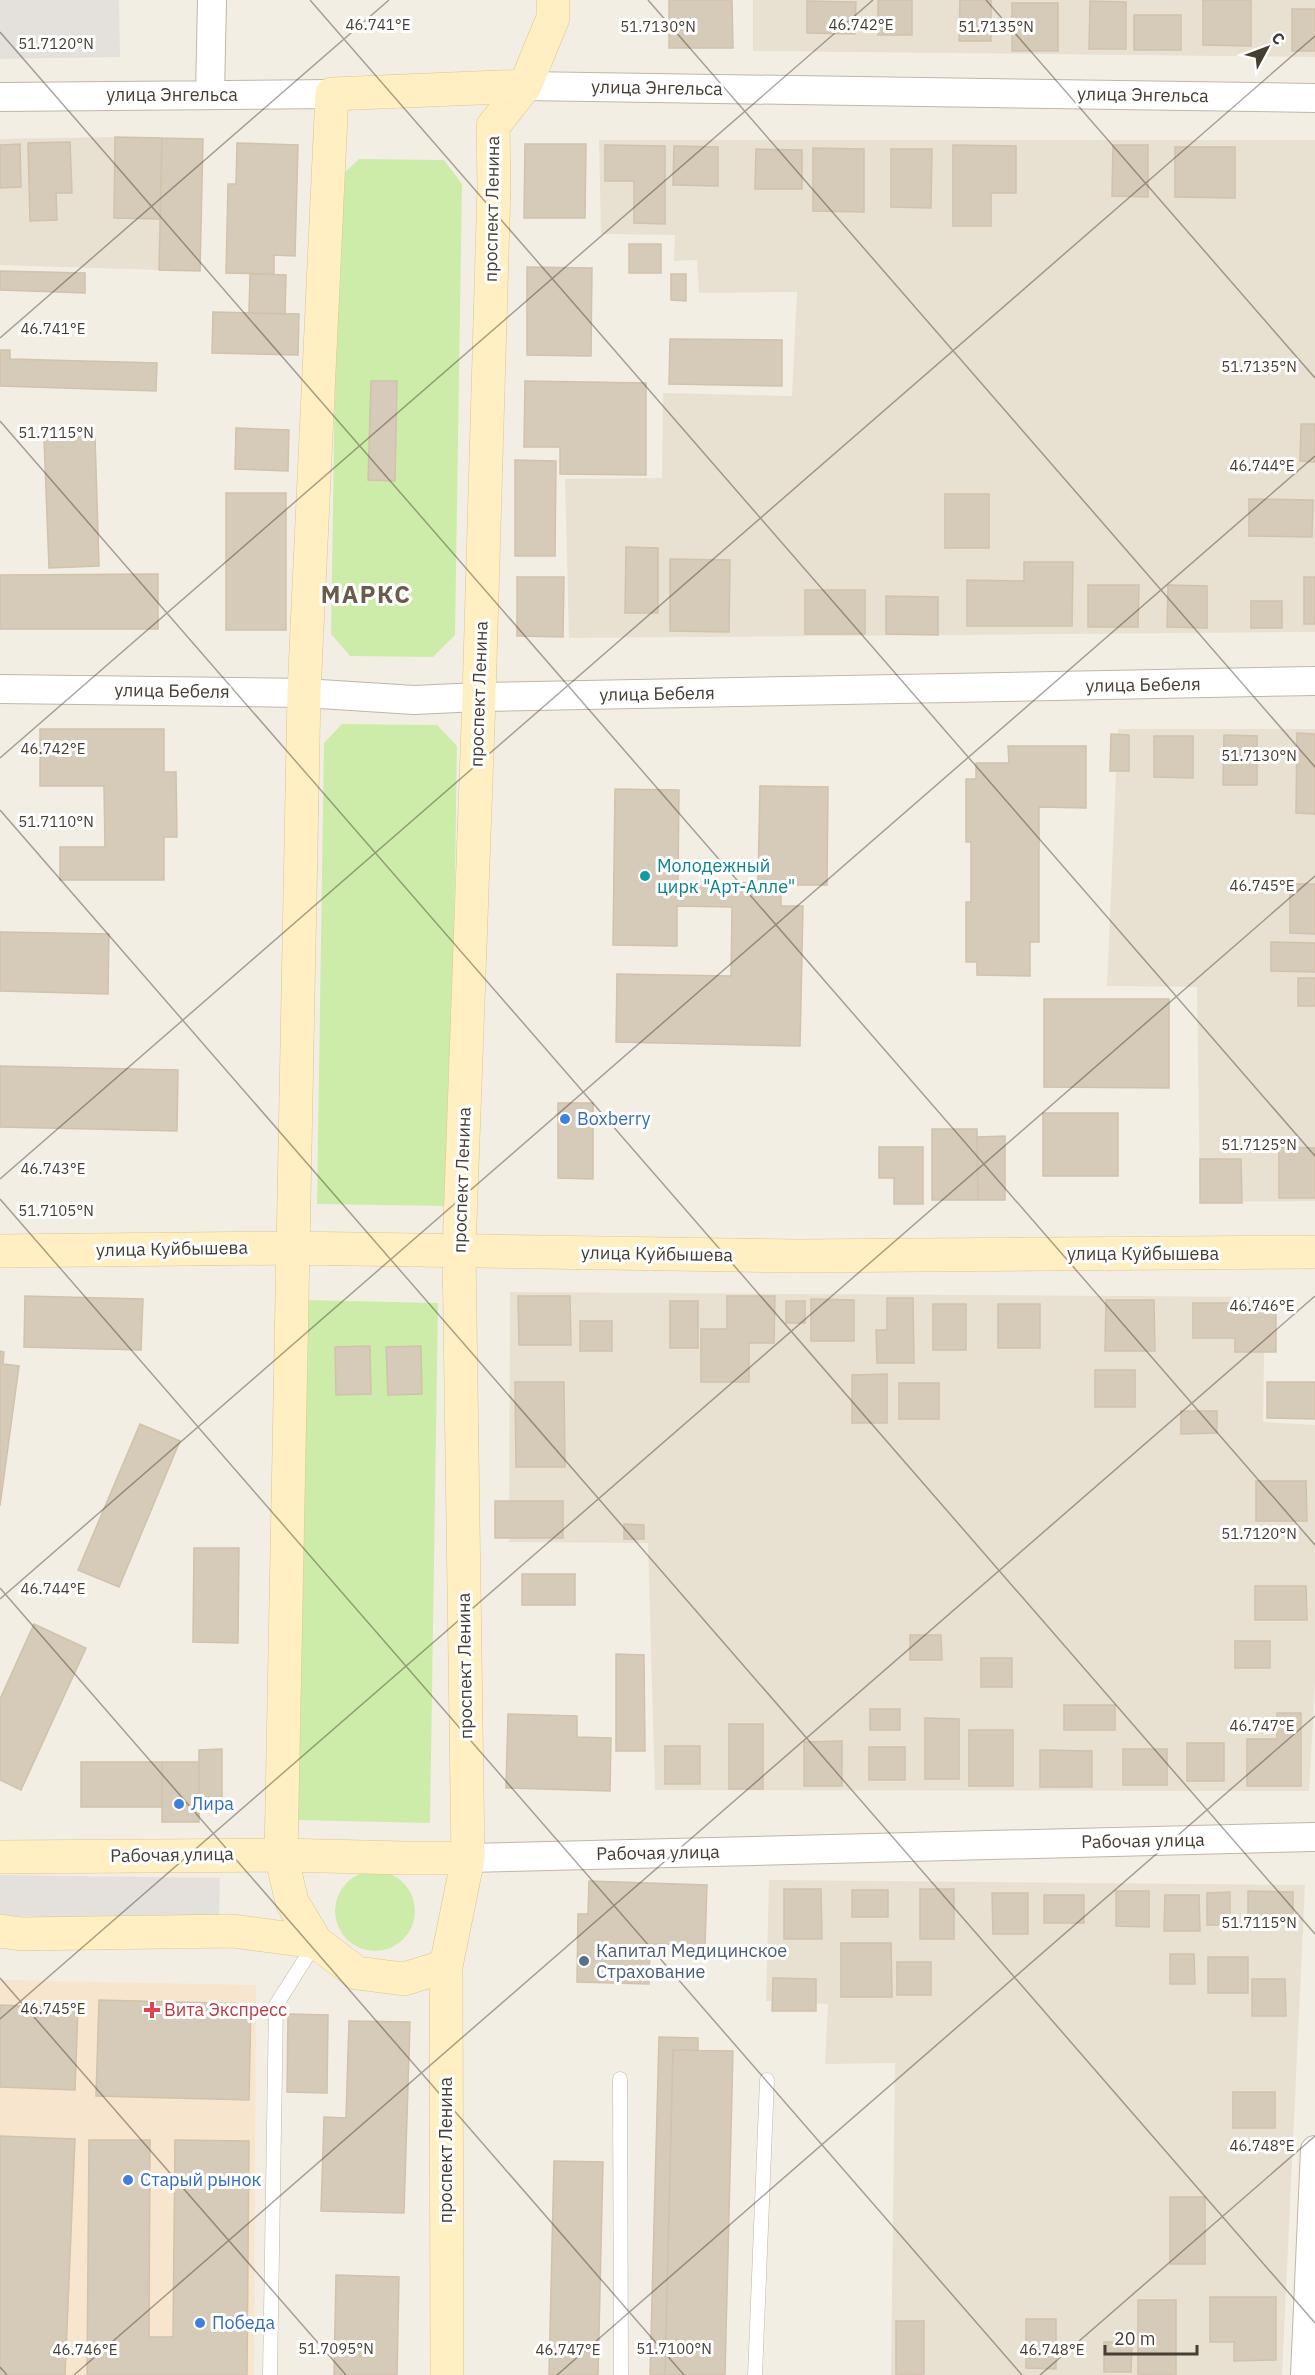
<svg xmlns="http://www.w3.org/2000/svg" width="1315" height="2375" font-family="'IBM Plex Sans',sans-serif">
	<rect width="100%" height="100%" fill="#f3eee4"/>
	<!-- residential -->
	<path fill="#e8e0d1" d="M753,0H1315V57L753,51Z
		M115,137L162,138L159,270L0,265V139Z
		M599,140H1315V632L569,638L565,479L662,478L663,393L792,396L797,292L699,293L697,260L674,261L675,235L601,234Z
		M1118,729H1315V1201L1200,1202L1197,987L1107,986Z
		M510,1292L1265,1297L1263,1422L1315,1425V1683L1309,1791L655,1790L648,1543L509,1542Z
		M769,1880L1305,1885L1282,2375H891L895,2063L825,2064L828,2004L766,2001Z"/>
	<!-- commercial -->
	<path fill="#f8e5cd" d="M0,1980L256,1985L254,2375H0Z"/>
	<!-- green -->
	<path fill="#ceeca9" d="M359,159L444,160L462,184L455,635L433,657L350,656L331,634L338,179Z
		M342,724L437,725L457,746L450,1206L317,1204L324,743Z
		M305,1300L438,1303L430,1823L297,1820Z
		M335 1911a40 40 0 1 1 80 0a40 40 0 1 1-80 0Z"/>
	<!-- parking -->
	<path fill="#e4e1dd" d="M0,0H119L120,57L0,59Z
		M0,1875L220,1878L219,1920L0,1916Z"/>
	<!-- building -->
	<path fill="#d6cab8" stroke="#d1c2ab" stroke-width="1.5" d="M669,0H732L733,48H669Z
		M878,0H912V35H878Z
		M960,0H991V41H959Z
		M1203,0H1251V46L1203,45Z
		M807,1L856,2L855,34L807,33Z
		M1090,1L1126,2V49H1089Z
		M1012,3H1058V51H1012Z
		M1292,9H1315V51H1292Z
		M1134,15H1181V50H1134Z
		M115,137L162,138L160,219L114,218Z
		M162,138L203,139L200,271L159,270Z
		M70,142L72,193H56L57,220L30,221L28,143Z
		M237,143L298,145L295,256L274,255V274L226,273L228,184H236Z
		M20,144L21,187L0,188V145Z
		M525,144H586L585,218H524Z
		M605,145L665,146V224L634,223V181H605Z
		M953,145L1016,146V193H991V226H953Z
		M1113,145H1148V197L1112,196Z
		M674,146L718,147V186L673,185Z
		M1175,147H1235V198L1175,197Z
		M813,148L864,149V212L813,211Z
		M756,149L802,150V189H755Z
		M891,149H932L931,208L891,207Z
		M629,244H661V273H629Z
		M527,267L592,268L591,356L527,355Z
		M0,271L85,273V293L0,290Z
		M250,274L286,275L285,314L249,313Z
		M671,274H686V301L671,300Z
		M213,312L299,314L298,355L212,353Z
		M670,339L782,340V386L669,384Z
		M0,350H10V359L157,363L156,391L0,386Z
		M371,381H397L395,481L368,480Z
		M525,381L646,383V475L560,474V447H524Z
		M1301,424H1315V462L1300,461Z
		M236,428L289,430L288,471L235,469Z
		M95,436L99,566L49,568L44,438Z
		M515,460L556,461L555,556H515Z
		M226,493H286V630H226Z
		M945,494H989V548H945Z
		M1249,499L1313,500L1312,537L1249,536Z
		M626,547L658,548V613H625Z
		M670,559L730,560L729,632L670,631Z
		M1024,562H1073L1072,626H967V580L1024,581Z
		M158,574V629H0V575Z
		M517,577H564L563,637L517,636Z
		M1304,577H1315V624H1304Z
		M1088,585H1139L1138,627H1088Z
		M1168,585L1207,586V628L1167,627Z
		M805,590H865V634H805Z
		M886,596L938,597V635L886,634Z
		M1251,601H1282V628H1251Z
		M40,729H164V772H176L177,837H164V880H60V847H105L104,786H40Z
		M1297,733L1315,734V814L1296,813Z
		M1111,734L1129,735V771H1110Z
		M1224,735L1257,736V785H1223Z
		M1154,736H1193V778L1154,777Z
		M1008,746H1086V808L1039,807V942H1030V976L977,975V962H966V902H971V842H966V779H976V763H1009Z
		M760,786L828,787L827,885H781V906H803L800,1046L616,1042L617,974L731,976L732,907L677,906V946L613,945L615,789L679,790L678,881L758,883Z
		M1290,884H1315V934L1290,933Z
		M0,932L109,934L108,994L0,991Z
		M1271,942L1315,943V972L1271,971Z
		M1298,978H1315V1006H1298Z
		M1044,999H1169V1088L1044,1087Z
		M0,1066L178,1070L177,1131L0,1127Z
		M558,1103H593V1179L558,1178Z
		M1043,1113H1118V1176H1043Z
		M932,1129H977L978,1200H932Z
		M1005,1136V1200H978L977,1137Z
		M879,1147H923V1204H894V1178H879Z
		M1279,1147L1315,1148V1198H1279Z
		M1200,1159H1241L1242,1203H1200Z
		M25,1296L143,1299L141,1350L24,1347Z
		M518,1296H570L571,1345H519Z
		M727,1296H775L774,1343H749V1382H701V1329H727Z
		M887,1298H913L914,1363H877L876,1330H887Z
		M811,1299L854,1300V1341H811Z
		M1106,1300H1154L1155,1351H1105Z
		M670,1301H698V1348H670Z
		M786,1301H805V1323H786Z
		M1193,1303H1276V1352H1235V1338H1193Z
		M933,1304H966V1350H933Z
		M998,1304H1040V1348H998Z
		M580,1321H612V1351H580Z
		M370,1346L371,1394L336,1395L335,1347Z
		M421,1346L422,1394L388,1395L386,1347Z
		M0,1351L4,1352L3,1364L19,1366L0,1506Z
		M1095,1370H1135V1407H1095Z
		M887,1374V1423H852V1375Z
		M515,1382H564L565,1467H516Z
		M1267,1382H1315V1419L1267,1418Z
		M899,1383H939V1419H899Z
		M1181,1411H1217V1433L1181,1434Z
		M140,1424L180,1441L119,1587L78,1570Z
		M1256,1481H1306L1307,1521H1256Z
		M495,1501H563V1538H495Z
		M624,1524L644,1525V1539H624Z
		M194,1548H239L238,1643L193,1642Z
		M522,1574H575V1605H522Z
		M1255,1586H1306L1307,1620H1255Z
		M34,1624L86,1648L21,1790L0,1780V1699Z
		M910,1635H941L942,1660H910Z
		M1235,1641H1270V1668H1235Z
		M616,1654L644,1655L645,1751H616Z
		M981,1658H1012V1687H981Z
		M1064,1705H1115V1730H1064Z
		M870,1709H900V1730H870Z
		M1277,1713H1301V1786H1247V1739H1277Z
		M508,1714L577,1716V1737L611,1738L610,1791L506,1788Z
		M925,1718L959,1719V1779H925Z
		M729,1724H763V1789H729Z
		M969,1730H1013V1786H969Z
		M842,1741V1786H804V1742Z
		M1187,1743H1224V1781H1187Z
		M665,1746H700V1784H665Z
		M869,1747H905V1780H869Z
		M222,1749V1798L199,1797V1750Z
		M1123,1749H1167V1785H1123Z
		M1040,1750L1092,1751V1787H1040Z
		M81,1762H162V1807H81Z
		M162,1762H199V1822H162Z
		M589,1881L707,1885L705,1945L650,1944L649,1984L577,1982L578,1914H588Z
		M784,1889H821L822,1939H784Z
		M920,1889H954V1939H920Z
		M852,1890H888V1917H852Z
		M1116,1891H1149V1927L1116,1926Z
		M1248,1891L1293,1892V1921H1248Z
		M1230,1892V1925H1207V1893Z
		M992,1893H1028V1934H993Z
		M1044,1895H1084V1923H1044Z
		M1165,1895H1199L1200,1931H1164Z
		M841,1943H891L892,1997H841Z
		M1170,1954H1194L1195,1984H1170Z
		M1208,1957H1248V1993H1208Z
		M897,1962H931V1995H897Z
		M773,1978L816,1979V2011H772Z
		M1252,1979H1285L1286,2016H1252Z
		M99,2000L251,2004L249,2100L96,2096Z
		M0,2005L78,2008L75,2090L0,2087Z
		M288,2014L328,2015L327,2093L287,2092Z
		M349,2021L410,2022L404,2213L321,2211L324,2117L346,2118Z
		M659,2037L698,2038V2050H673L665,2375H650Z
		M673,2050L733,2051L725,2375H665Z
		M1233,2092H1275V2128H1233Z
		M0,2136L75,2139L65,2375H0Z
		M89,2140H150L149,2337H173L175,2140L249,2141L247,2375H87Z
		M554,2161L603,2162L598,2375H549Z
		M1170,2197H1205V2264H1170Z
		M336,2275L399,2277L397,2375H334Z
		M1210,2297H1276V2360L1234,2361V2342H1210Z
		M1138,2300H1176V2375L1138,2374Z
		M1026,2319H1056V2369L1026,2368Z
		M896,2321H924V2374L896,2375Z
		M1104,2342H1132L1131,2372H1104Z"/>
	<g fill="none" stroke-linecap="round" stroke-linejoin="round">
		<!-- lane casing -->
		<g stroke="#c0b6a6" stroke-width="15">
			<path id="lane" d="M620,2079L621,2375
				M270,2375L276,2005L316,1942
				M755,2375L767,2080"/>
		</g>
		<!-- street casing -->
		<g stroke="#c0b6a6" stroke-width="30">
			<path id="street" d="M525,86L1315,98
				M210,95L212,0
				M0,97L332,94
				M0,689L304,693L414,700L479,697L1315,681
				M468,1858L1315,1837
				M1305,2375L1315,2150"/>
		</g>
		<!-- secondary casing -->
		<g stroke="#dbc691" stroke-width="34">
			<path id="secondary" d="M0,1251L291,1248L797,1256L1315,1252
				M0,1857L281,1855L406,1858H468
				M0,1931L21,1934L233,1931L316,1942
				M446,1966L404,1979L357,1973L316,1942L292,1902L281,1855L304,693L332,94L525,86
				M447,2375L446,1966L468,1858L459,1251L479,697L494,186L493,126L525,86L553,18V0"/>
		</g>
		<!-- lane -->
		<use href="#lane" stroke="#fff" stroke-width="14"/>
		<!-- street -->
		<use href="#street" stroke="#fff" stroke-width="28"/>
		<!-- secondary -->
		<use href="#secondary" stroke="#ffefc2" stroke-width="33"/>
	</g>
	<!-- ticks -->
	<path fill="none" stroke="#463e33" stroke-width="1.5" stroke-opacity="0.45" d="M310,0L1315,1156M648,0L1315,767M986,0L1315,378M0,32L1315,1545M0,338L389,0M0,421L1315,1934M0,758L873,0M0,810L1315,2323M0,1179L1315,36M0,1199L1022,2375M0,1588L684,2375M0,1599L1315,456M0,1978L346,2375M0,2019L1315,876M0,2367L7,2375M74,2375L1315,1296M557,2375L1315,1716M1040,2375L1315,2136"/>
	<!-- markers -->
	<circle fill="#0f9aa8" stroke="#fff" stroke-width="2" cx="645" cy="876" r="6"/>
	<g fill="#3f7fe0" stroke="#fff" stroke-width="2">
		<circle cx="565" cy="1119" r="6"/>
		<circle cx="179" cy="1804" r="6"/>
		<circle cx="128" cy="2180" r="6"/>
		<circle cx="200" cy="2323" r="6"/>
	</g>
	<circle fill="#5c6f8a" stroke="#fff" stroke-width="2" cx="584" cy="1961" r="6"/>
	<path fill="#e0444e" stroke="#fff" stroke-width="2" d="M149 2001h6v6h6v6h-6v6h-6v-6h-6v-6h6z"/>
	<g text-anchor="middle" stroke-width="6" stroke-linejoin="round" paint-order="stroke">
		<!-- street labels -->
		<g font-size="18" fill="#463e33" stroke="#fff">
			<text transform="translate(657 88) rotate(1)" y="6">улица Энгельса</text>
			<text x="172" y="101">улица Энгельса</text>
			<text transform="translate(1143 95) rotate(1)" y="6">улица Энгельса</text>
			<text transform="translate(492 209) rotate(-89)" y="6">проспект Ленина</text>
			<text transform="translate(1143 685) rotate(-1)" y="6">улица Бебеля</text>
			<text transform="translate(172 691) rotate(1)" y="6">улица Бебеля</text>
			<text transform="translate(479 694) rotate(-88)" y="6">проспект Ленина</text>
			<text transform="translate(657 694) rotate(-1)" y="6">улица Бебеля</text>
			<text transform="translate(462 1180) rotate(-88)" y="6">проспект Ленина</text>
			<text transform="translate(172 1249) rotate(-1)" y="6">улица Куйбышева</text>
			<text transform="translate(657 1254) rotate(1)" y="6">улица Куйбышева</text>
			<text x="1143" y="1260">улица Куйбышева</text>
			<text transform="translate(465 1666) rotate(-91)" y="6">проспект Ленина</text>
			<text transform="translate(1143 1841) rotate(-1)" y="6">Рабочая улица</text>
			<text transform="translate(658 1853) rotate(-1)" y="6">Рабочая улица</text>
			<text transform="translate(172 1855) rotate(-1)" y="6">Рабочая улица</text>
			<text transform="translate(446 2150) rotate(-90)" y="6">проспект Ленина</text>
		</g>
		<!-- culture labels -->
		<g font-size="18" fill="#0d838f" stroke="#fff" text-anchor="start">
			<text x="657" y="872">Молодежный<tspan x="657" dy="21">цирк "Арт-Алле"</tspan></text>
		</g>
		<!-- shop labels -->
		<g font-size="18" fill="#366cbe" stroke="#fff" text-anchor="start">
			<text x="577" y="1125">Boxberry</text>
			<text x="191" y="1810">Лира</text>
			<text x="140" y="2186">Старый рынок</text>
			<text x="212" y="2329">Победа</text>
		</g>
		<!-- service labels -->
		<g font-size="18" fill="#4e5e75" stroke="#fff" text-anchor="start">
			<text x="596" y="1957">Капитал Медицинское<tspan x="596" dy="21">Страхование</tspan></text>
		</g>
		<!-- health labels -->
		<g font-size="18" fill="#be3a42" stroke="#fff" text-anchor="start">
			<text x="164" y="2016">Вита Экспресс</text>
		</g>
		<!-- district labels -->
		<g font-size="24" font-weight="bold" letter-spacing="1.5" fill="#6a5c4a" stroke="#fff">
			<text x="366" y="603">МАРКС</text>
		</g>
	</g>
	<g font-size="15" text-anchor="middle" fill="#463e33" stroke="#fff" stroke-width="6" stroke-linejoin="round" paint-order="stroke">
		<text x="378" y="30">46.741°E</text>
		<text x="861" y="30">46.742°E</text>
		<text x="658" y="32">51.7130°N</text>
		<text x="996" y="32">51.7135°N</text>
		<text x="56" y="49">51.7120°N</text>
		<text x="53" y="334">46.741°E</text>
		<text x="1259" y="372">51.7135°N</text>
		<text x="56" y="438">51.7115°N</text>
		<text x="1262" y="471">46.744°E</text>
		<text x="53" y="754">46.742°E</text>
		<text x="1259" y="761">51.7130°N</text>
		<text x="56" y="827">51.7110°N</text>
		<text x="1262" y="891">46.745°E</text>
		<text x="1259" y="1150">51.7125°N</text>
		<text x="53" y="1174">46.743°E</text>
		<text x="56" y="1216">51.7105°N</text>
		<text x="1262" y="1311">46.746°E</text>
		<text x="1259" y="1539">51.7120°N</text>
		<text x="53" y="1594">46.744°E</text>
		<text x="1262" y="1731">46.747°E</text>
		<text x="1259" y="1928">51.7115°N</text>
		<text x="53" y="2014">46.745°E</text>
		<text x="1262" y="2151">46.748°E</text>
		<text x="336" y="2354">51.7095°N</text>
		<text x="674" y="2354">51.7100°N</text>
		<text x="85" y="2355">46.746°E</text>
		<text x="568" y="2355">46.747°E</text>
		<text x="1052" y="2355">46.748°E</text>
	</g>
	<!-- north arrow -->
	<g transform="translate(1267 48) rotate(49)" stroke="#ffffff" stroke-width="4.5" paint-order="stroke">
	<path d="M0-4.5L10 22L0 15L-10 22Z" fill="#463e33"/>
	<text y="-9" font-size="16" font-weight="bold" text-anchor="middle" fill="#463e33">С</text>
	</g>
	<!-- scale -->
	<path d="M1105 2345v9h92v-9" fill="none" stroke="#463e33" stroke-width="3"/>
	<text x="1114" y="2345" font-size="18" fill="#463e33" stroke="#ffffff" stroke-width="4.5" paint-order="stroke">20 m</text>
</svg>
